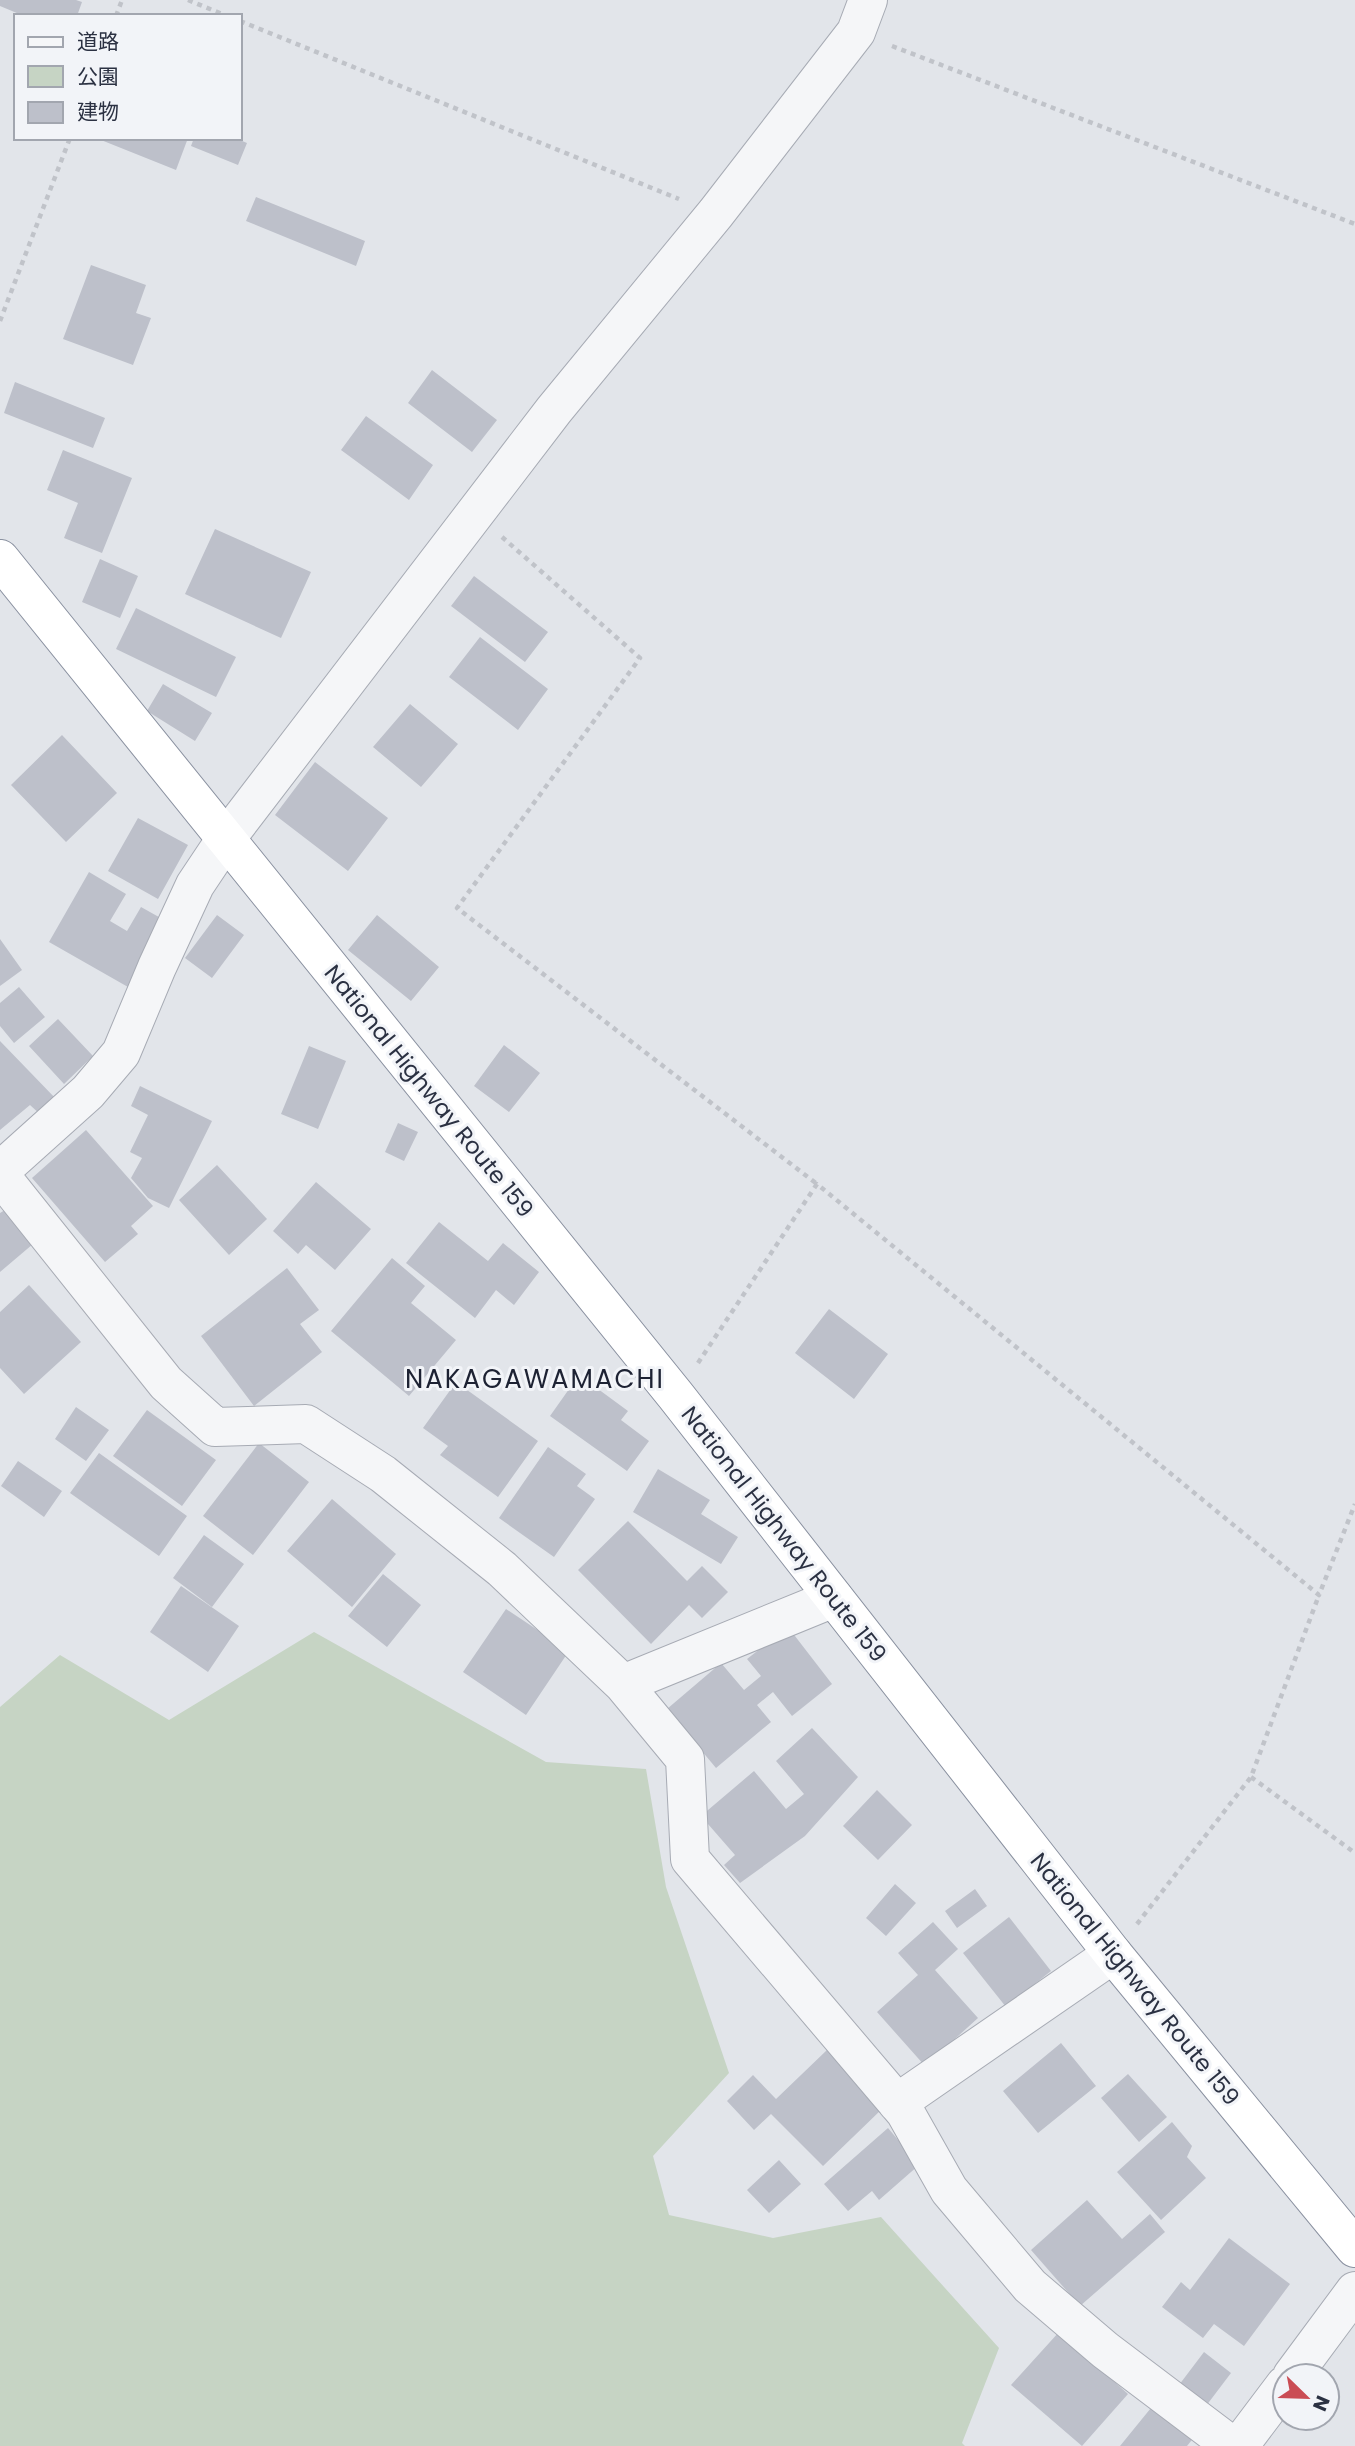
<svg xmlns="http://www.w3.org/2000/svg" width="1355" height="2446" font-family="Poppins,'Noto Sans JP',sans-serif">
	<rect width="100%" height="100%" fill="#e2e5ea"/>
	<!-- green -->
	<path fill="#c6d4c4" d="M314,1632L546,1762L646,1769L666,1887L729,2073L653,2156L669,2215L773,2238L881,2217L999,2348L962,2443L965,2446H0V1707L60,1655L169,1720Z"/>
	<!-- building -->
	<path fill="#bdc0ca" d="M0,0H76L82,2L77,16H24L0,6Z
		M96,138H188L176,170Z
		M194,138H235L247,143L238,165L191,146Z
		M256,197L365,241L356,266L246,221Z
		M91,265L146,285L136,313L151,318L133,365L63,339Z
		M432,370L497,420L472,452L408,403Z
		M15,382L105,418L93,448L4,413Z
		M366,416L433,465L409,500L341,450Z
		M63,450L132,478L102,553L64,538L78,503L47,490Z
		M215,529L311,572L281,638L185,594Z
		M100,559L138,576L120,618L82,602Z
		M474,576L548,632L525,662L451,606Z
		M136,608L236,657L216,697L116,649Z
		M480,637L548,689L518,730L449,677Z
		M163,684L212,713L195,741L147,711Z
		M410,704L458,744L421,787L373,747Z
		M62,735L117,793L66,842L11,785Z
		M315,762L388,818L348,871L275,815Z
		M138,818L188,845L158,899L108,871Z
		M89,872L126,894L110,921L127,931L141,907L166,921L128,987L49,942Z
		M217,915L244,935L212,978L185,958Z
		M377,915L439,967L411,1001L348,950Z
		M0,939L22,970L0,986Z
		M19,987L45,1017L14,1043L0,1026V1003Z
		M58,1019L93,1056L64,1084L29,1046Z
		M0,1041L57,1100L42,1116L30,1105L0,1130Z
		M504,1045L540,1073L509,1112L474,1086Z
		M309,1046L346,1061L318,1129L281,1114Z
		M140,1086L212,1121L169,1208L148,1198L131,1178L142,1158L130,1152L148,1115L131,1106Z
		M398,1123L418,1132L404,1161L385,1152Z
		M86,1130L153,1206L131,1226L138,1234L105,1262L32,1178Z
		M217,1165L267,1219L229,1255L179,1200Z
		M316,1182L371,1229L335,1270L306,1245L298,1254L273,1231Z
		M5,1210L33,1244L0,1272V1213Z
		M439,1222L488,1261L503,1243L539,1272L514,1305L496,1290L475,1318L406,1263Z
		M392,1258L425,1286L411,1303L456,1340L409,1396L331,1331Z
		M287,1268L319,1310L300,1324L322,1352L254,1406L201,1336Z
		M29,1285L81,1342L24,1394L0,1368V1312Z
		M829,1309L888,1354L854,1399L795,1353Z
		M579,1375L628,1411L621,1420L649,1441L627,1471L550,1416Z
		M456,1382L538,1441L498,1497L440,1455L448,1446L423,1428Z
		M76,1407L109,1430L86,1461L55,1439Z
		M147,1410L216,1460L182,1506L113,1456Z
		M259,1443L309,1482L253,1555L203,1516Z
		M548,1447L586,1474L577,1486L595,1499L554,1557L499,1518Z
		M99,1453L187,1516L159,1556L70,1493Z
		M18,1461L62,1491L44,1517L1,1486Z
		M658,1469L710,1500L701,1514L738,1537L721,1564L633,1512Z
		M332,1499L396,1554L352,1607L287,1551Z
		M628,1521L687,1581L702,1566L728,1592L702,1618L689,1605L651,1644L578,1570Z
		M204,1535L244,1564L212,1607L173,1578Z
		M383,1574L421,1605L387,1647L348,1616Z
		M181,1586L239,1626L208,1672L150,1632Z
		M506,1609L569,1651L526,1715L463,1672Z
		M788,1627L832,1684L792,1716L773,1692L757,1705L771,1722L716,1768L667,1709L721,1663L744,1690L761,1676L747,1659Z
		M812,1728L858,1777L805,1836L740,1883L724,1865L735,1855L701,1816L754,1771L786,1809L804,1794L776,1761Z
		M877,1790L912,1825L878,1860L843,1826Z
		M895,1884L916,1903L886,1936L866,1918Z
		M975,1889L987,1906L957,1928L945,1911Z
		M1009,1917L1051,1971L1006,2007L963,1953Z
		M933,1922L958,1949L935,1970L978,2018L925,2066L877,2012L918,1975L898,1953Z
		M1061,2043L1096,2086L1038,2133L1003,2091Z
		M827,2050L883,2108L823,2166L771,2114L754,2130L727,2101L753,2075L776,2099Z
		M1128,2074L1167,2117L1139,2142L1101,2098Z
		M1172,2122L1192,2146L1187,2157L1206,2178L1161,2220L1117,2172Z
		M888,2128L919,2165L879,2200L872,2191L848,2211L824,2184Z
		M779,2160L801,2184L769,2213L747,2190Z
		M1087,2200L1122,2239L1150,2214L1165,2232L1080,2306L1031,2250Z
		M1229,2238L1290,2284L1244,2346L1214,2324L1203,2338L1162,2307L1181,2282L1190,2290Z
		M1059,2332L1128,2394L1082,2446L1011,2385Z
		M1204,2352L1231,2373L1206,2406L1179,2385Z
		M1155,2403L1195,2436L1187,2446H1120Z"/>
	<g fill="none" stroke-linecap="round" stroke-linejoin="round">
		<!-- street casing -->
		<g stroke="#a7abb4" stroke-width="40">
			<path id="street" d="M0,1171L88,1092L121,1053L157,967L195,885L225,840L554,410L716,213L856,32L868,0
				M0,1175L166,1383L215,1427L306,1424L383,1474L502,1569L623,1684L685,1759L690,1859L905,2112L949,2190L1030,2286L1105,2350L1232,2446
				M623,1684L834,1598
				M897,2103L1113,1954
				M1292,2376L1355,2291
				M1239,2446L1285,2385"/>
		</g>
		<!-- highway casing -->
		<g stroke="#8a91a0" stroke-width="40">
			<path id="highway" d="M0,559L676,1396L1113,1954L1355,2248"/>
		</g>
		<!-- path -->
		<path stroke="#c0c3c9" stroke-width="4.5" stroke-dasharray="5 5" stroke-linecap="butt" d="M188,0L227,16
			M116,16L122,0
			M240,21L679,199
			M892,46L1355,224
			M0,321L70,138
			M502,537L640,658L457,908L817,1184
			M698,1363L817,1184L1319,1595L1355,1504
			M1251,1777L1355,1853
			M1137,1924L1251,1777L1319,1595"/>
		<!-- street -->
		<use href="#street" stroke="#f5f6f8" stroke-width="38"/>
		<!-- highway -->
		<use href="#highway" stroke="#fff" stroke-width="38"/>
	</g>
	<g text-anchor="middle" stroke-width="6" stroke-linejoin="round" paint-order="stroke">
		<!-- street labels -->
		<g font-size="23" fill="#2b3142" stroke="#f2f4f8">
			<text transform="translate(429 1091) rotate(51)" y="8">National Highway Route 159</text>
			<text transform="translate(784 1534) rotate(52)" y="8">National Highway Route 159</text>
			<text transform="translate(1135 1979) rotate(51)" y="8">National Highway Route 159</text>
		</g>
		<!-- quarter labels -->
		<g font-size="26" letter-spacing="2" fill="#1d2233" stroke="#f2f4f8">
			<text x="535" y="1388">NAKAGAWAMACHI</text>
		</g>
	</g>
	<!-- legend -->
	<rect x="14" y="14" width="228" height="126" fill="#f2f4f8" stroke="#a2a6af" stroke-width="2"/>
	<rect x="28" y="37" width="35" height="10" fill="#f5f6f8" stroke="#a2a6af" stroke-width="2"/>
	<text x="77" y="49" font-size="21" fill="#2b3142">道路</text>
	<rect x="28" y="66" width="35" height="21" fill="#c6d4c4" stroke="#a2a6af" stroke-width="2"/>
	<text x="77" y="84" font-size="21" fill="#2b3142">公園</text>
	<rect x="28" y="102" width="35" height="21" fill="#bdc0ca" stroke="#a2a6af" stroke-width="2"/>
	<text x="77" y="119" font-size="21" fill="#2b3142">建物</text>
	<!-- north arrow -->
	<g transform="translate(1306 2397) rotate(113)"><circle r="33" fill="#f2f4f8" stroke="#a2a6af" stroke-width="2"/>
	<path d="M0-5L12 26L0 18L-12 26Z" fill="#ca4c54"/>
	<text y="-10" font-size="19" font-weight="bold" text-anchor="middle" fill="#2b3142">N</text>
	</g>
</svg>
